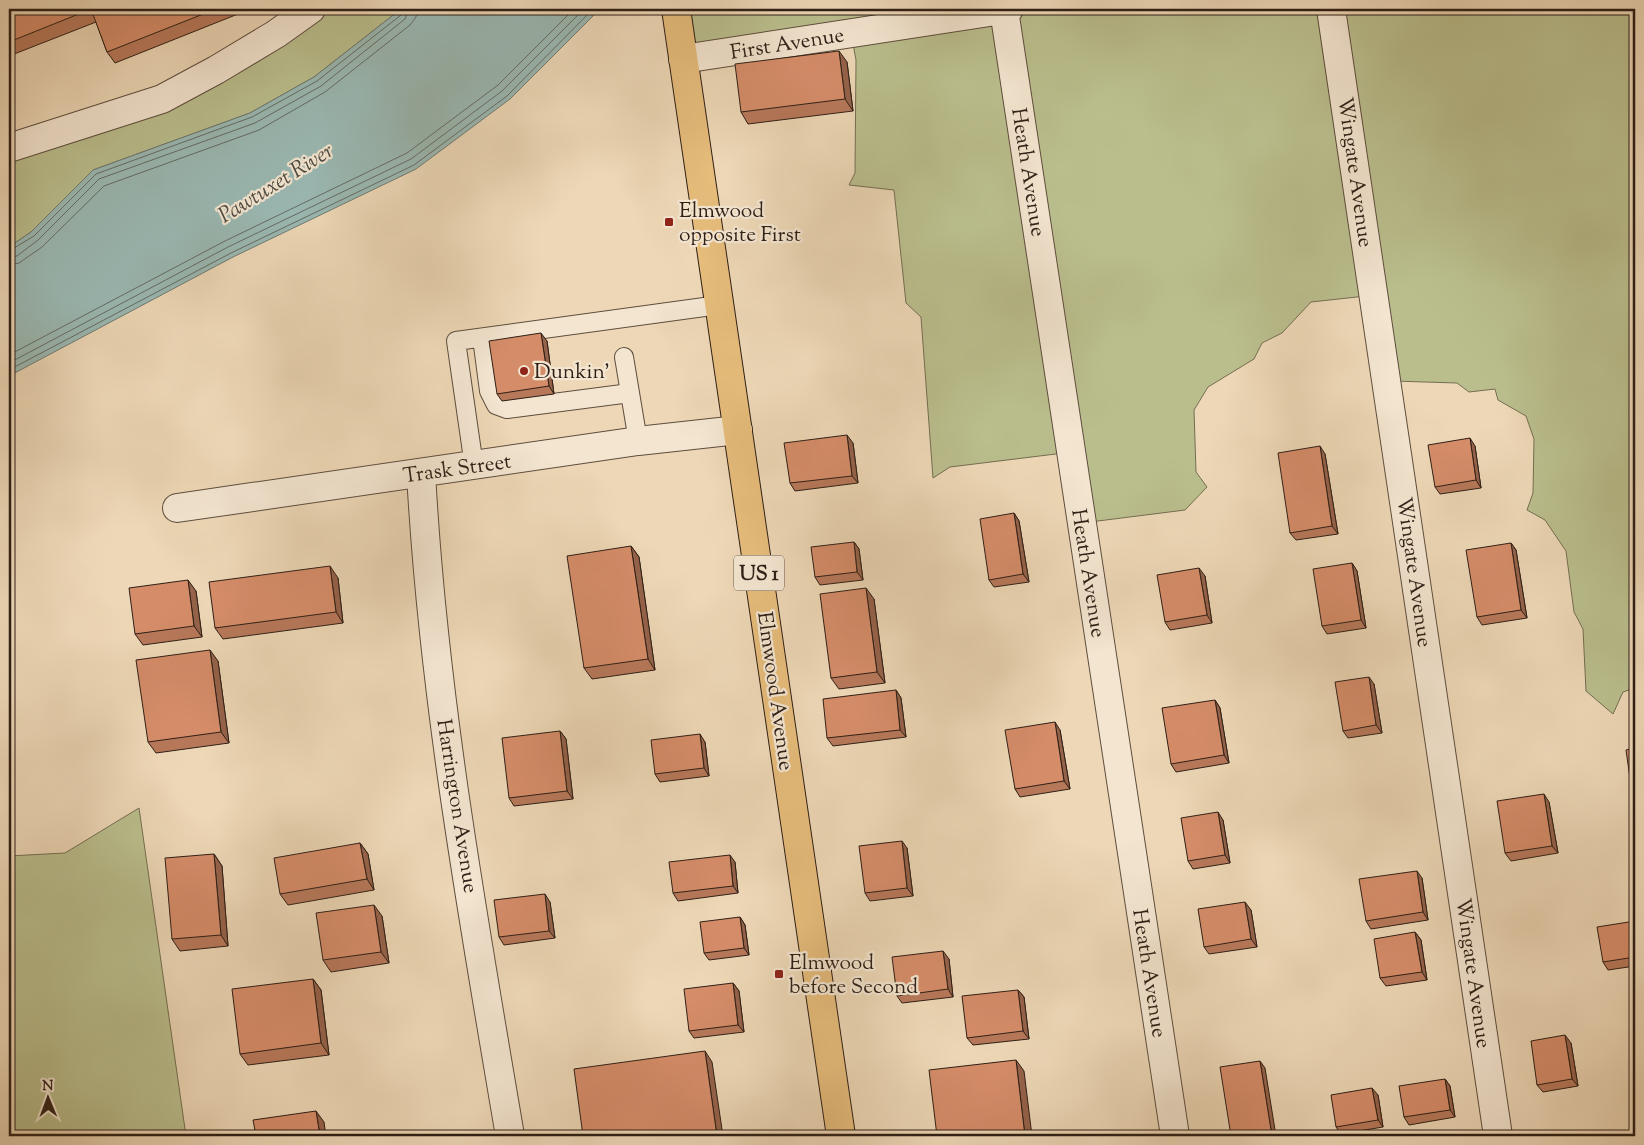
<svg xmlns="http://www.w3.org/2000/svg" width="1644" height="1145" font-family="'Sorts Mill Goudy',serif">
	<rect width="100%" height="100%" fill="#edd7b6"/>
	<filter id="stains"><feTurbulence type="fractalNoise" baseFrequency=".004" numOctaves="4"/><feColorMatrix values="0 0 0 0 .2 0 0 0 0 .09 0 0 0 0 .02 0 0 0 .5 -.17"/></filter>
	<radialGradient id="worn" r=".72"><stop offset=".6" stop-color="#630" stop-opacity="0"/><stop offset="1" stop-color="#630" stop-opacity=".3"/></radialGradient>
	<!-- green -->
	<path fill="#babe8d" stroke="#746e52" d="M308,9H401L314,77L250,113L93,170L31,232L9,247V146L108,115Z
		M675,9H1635V688L1623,692L1613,714L1586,691L1583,629L1574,612L1566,551L1545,520L1527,510L1533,493L1534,439L1526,416L1498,400L1495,389L1469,392L1457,383L1393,381L1375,295L1311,302L1282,333L1262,343L1254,359L1208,387L1194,410L1196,472L1207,487L1185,510L1090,522L1072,452L950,467L933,478L921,317L906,303L894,190L849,185L855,173L856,60L853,44L686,61Z
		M139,808L186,1136H9V856L65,853Z"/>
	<!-- water -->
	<path fill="#9ab8b2" stroke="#6f7b74" d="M401,9H600L510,99L416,169L233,257L9,376V247L31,232L93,170L250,113L314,77Z"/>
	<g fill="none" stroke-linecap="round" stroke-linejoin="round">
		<!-- shore -->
		<path stroke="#646c64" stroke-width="1" d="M9,251L34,236L96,174L252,117L317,81L401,15L403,9
			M9,257L17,256L38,240L99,179L255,123L321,86L405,19L409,9
			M9,265L19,263L42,247L104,186L259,130L325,92L410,25L416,17L417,9
			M9,355L225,241L407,153L498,85L574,9
			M9,363L228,247L411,159L502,91L584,9
			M9,370L231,253L414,165L507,96L593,9"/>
		<!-- service casing -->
		<g stroke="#5e4d3e" stroke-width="20">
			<path id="service" d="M482,338L489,391L496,405L507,409L630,393
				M624,357L638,441
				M474,466L456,341L719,305"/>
		</g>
		<!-- minor casing -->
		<g stroke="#5e4d3e" stroke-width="30">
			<path id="minor" d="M1331,9L1498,1136
				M1004,10L1175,1136
				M683,59L1009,9
				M9,148L162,99L216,70L276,34L311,9
				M421,473C433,696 473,917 510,1136
				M177,508L638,441L738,430"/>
		</g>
		<!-- primary casing -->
		<g stroke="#2e1f16" stroke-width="30">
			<path id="primary" d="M676,9L841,1136"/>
		</g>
		<!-- service -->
		<use href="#service" stroke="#f3e5d0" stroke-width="18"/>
		<!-- minor -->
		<use href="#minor" stroke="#f3e5d0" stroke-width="28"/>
		<!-- primary -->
		<use href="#primary" stroke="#e6bc7b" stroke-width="28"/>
	</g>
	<!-- wall -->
	<path fill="#b7785a" stroke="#2e1f16" d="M9,9H236L238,14L115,63L107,52L96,22L9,56Z
		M847,62L853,111L748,124L741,112Z
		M547,341L554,394L502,401L497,394Z
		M853,443L858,483L795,491L790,483Z
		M1475,446L1481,488L1440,494L1435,487Z
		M1325,454L1338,534L1296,540L1290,533Z
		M1014,513L1019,521L1029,582L994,587L989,580Z
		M854,542L859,549L863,580L820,585L815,577Z
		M1511,543L1516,550L1527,618L1482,625L1477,617Z
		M631,546L639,557L655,670L592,679L584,668Z
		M1352,563L1357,571L1366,628L1327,634L1322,626Z
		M1205,576L1212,623L1170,630L1165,622Z
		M338,578L343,623L223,639L215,628Z
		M196,591L202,637L143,645L135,634Z
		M874,599L885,683L839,689L831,678Z
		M218,661L229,743L156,753L148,742Z
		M1374,684L1382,733L1348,738L1343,731Z
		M896,690L901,698L906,737L833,746L827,738Z
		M1215,700L1220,708L1229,763L1176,772L1171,764Z
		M1060,730L1070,789L1020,797L1015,789Z
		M560,731L566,739L573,799L514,806L509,798Z
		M705,742L709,776L660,782L655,774Z
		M1549,802L1558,853L1511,861L1505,853Z
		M1223,820L1230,863L1193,869L1188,861Z
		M360,843L368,854L374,890L288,905L280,894Z
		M907,848L913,896L870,901L865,893Z
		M214,854L222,866L228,946L180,951L172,939Z
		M735,862L738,893L678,901L673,893Z
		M1422,878L1428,920L1371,929L1366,921Z
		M550,902L555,938L504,945L499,937Z
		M1251,910L1257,947L1209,954L1204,947Z
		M382,916L389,963L331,972L323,960Z
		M740,917L745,925L749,955L709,960L704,953Z
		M1635,921V966L1608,970L1603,962Z
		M1415,932L1421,940L1427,980L1386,986L1380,978Z
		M949,959L953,997L902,1003L897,996Z
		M313,979L321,990L329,1055L248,1065L240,1054Z
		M733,983L739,991L744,1032L694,1038L689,1031Z
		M1018,990L1024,997L1029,1039L973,1045L967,1038Z
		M1571,1043L1578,1086L1543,1092L1537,1085Z
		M1445,1079L1450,1086L1455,1117L1409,1125L1404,1117Z
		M1378,1095L1383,1127L1341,1134L1336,1127Z"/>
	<!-- shaded-wall -->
	<path fill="#95624a" stroke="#2e1f16" d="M839,51L847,62L853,111L845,99Z
		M541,333L547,341L554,394L549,386Z
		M847,435L853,443L858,483L852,476Z
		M1470,438L1475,446L1481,488L1476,480Z
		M1320,446L1325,454L1338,534L1332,526Z
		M1014,513L1019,521L1029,582L1023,574Z
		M854,542L859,549L863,580L857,572Z
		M1511,543L1516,550L1527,618L1521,610Z
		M631,546L639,557L655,670L648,659Z
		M1352,563L1357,571L1366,628L1361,620Z
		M330,566L338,578L343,623L336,612Z
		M1199,568L1205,576L1212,623L1207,615Z
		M188,580L196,591L202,637L194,626Z
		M866,588L874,599L885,683L877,672Z
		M210,650L218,661L229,743L221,732Z
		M1369,677L1374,684L1382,733L1376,725Z
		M896,690L901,698L906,737L900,730Z
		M1215,700L1220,708L1229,763L1224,755Z
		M1055,722L1060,730L1070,789L1064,781Z
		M560,731L566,739L573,799L567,791Z
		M700,734L705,742L709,776L704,768Z
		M1544,794L1549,802L1558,853L1552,846Z
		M1218,812L1223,820L1230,863L1225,855Z
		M902,841L907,848L913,896L907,888Z
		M360,843L368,854L374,890L367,879Z
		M214,854L222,866L228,946L221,935Z
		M730,855L735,862L738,893L733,886Z
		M1417,871L1422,878L1428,920L1423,912Z
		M545,894L550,902L555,938L549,931Z
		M1245,902L1251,910L1257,947L1251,939Z
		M374,905L382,916L389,963L381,952Z
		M740,917L745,925L749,955L744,948Z
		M1415,932L1421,940L1427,980L1422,972Z
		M943,951L949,959L953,997L948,989Z
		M313,979L321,990L329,1055L321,1043Z
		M733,983L739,991L744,1032L738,1025Z
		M1018,990L1024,997L1029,1039L1023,1031Z
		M1565,1035L1571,1043L1578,1086L1572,1079Z
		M705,1051L712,1062L723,1136H717Z
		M1016,1060L1024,1071L1032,1136H1025Z
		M1260,1061L1265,1068L1276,1136H1272Z
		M1445,1079L1450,1086L1455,1117L1450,1110Z
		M1372,1088L1378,1095L1383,1127L1378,1120Z
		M316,1111L324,1122L326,1136H320Z"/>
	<!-- building -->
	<path fill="#d58c69" stroke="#2e1f16" d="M9,9H216L107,52L91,9L9,42Z
		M839,51L845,99L741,112L735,64Z
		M541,333L549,386L497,394L489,341Z
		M847,435L852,476L790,483L784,443Z
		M1470,438L1476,480L1435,487L1428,445Z
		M1320,446L1332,526L1290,533L1278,453Z
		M1014,513L1023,574L989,580L980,519Z
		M854,542L857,572L815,577L811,547Z
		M1511,543L1521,610L1477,617L1466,550Z
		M631,546L648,659L584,668L567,556Z
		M1352,563L1361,620L1322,626L1313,569Z
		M330,566L336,612L215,628L209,582Z
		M1199,568L1207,615L1165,622L1157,575Z
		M188,580L194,626L135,634L129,588Z
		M866,588L877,672L831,678L820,594Z
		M210,650L221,732L148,742L136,660Z
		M1369,677L1376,725L1343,731L1335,682Z
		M896,690L900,730L827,738L823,699Z
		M1215,700L1224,755L1171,764L1162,708Z
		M1055,722L1064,781L1015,789L1005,730Z
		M560,731L567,791L509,798L502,738Z
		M700,734L704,768L655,774L651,740Z
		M1635,748V791L1632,792L1626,750Z
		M1544,794L1552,846L1505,853L1497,801Z
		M1218,812L1225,855L1188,861L1181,818Z
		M902,841L907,888L865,893L859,846Z
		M360,843L367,879L280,894L274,858Z
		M214,854L221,935L172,939L165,858Z
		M730,855L733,886L673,893L669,862Z
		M1417,871L1423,912L1366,921L1359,879Z
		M545,894L549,931L499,937L494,900Z
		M1245,902L1251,939L1204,947L1198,909Z
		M374,905L381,952L323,960L316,913Z
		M740,917L744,948L704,953L700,922Z
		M1635,921V957L1603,962L1597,927Z
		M1415,932L1422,972L1380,978L1374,939Z
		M943,951L948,989L897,996L892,957Z
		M313,979L321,1043L240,1054L232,989Z
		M733,983L738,1025L689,1031L684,989Z
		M1018,990L1023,1031L967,1038L962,996Z
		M1565,1035L1572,1079L1537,1085L1531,1041Z
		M705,1051L717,1136H583L574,1069Z
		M1016,1060L1025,1136H937L929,1070Z
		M1260,1061L1272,1136H1231L1220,1067Z
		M1445,1079L1450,1110L1404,1117L1399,1086Z
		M1372,1088L1378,1120L1336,1127L1331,1095Z
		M316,1111L320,1136H256L253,1120Z"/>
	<!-- markers -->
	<g fill="#8f2418" stroke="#f3e5d0" stroke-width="2">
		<rect x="664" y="217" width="10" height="10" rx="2.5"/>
		<circle cx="524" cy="371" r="5"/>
		<rect x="774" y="969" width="10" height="10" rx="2.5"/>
	</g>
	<g text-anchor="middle" stroke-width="4.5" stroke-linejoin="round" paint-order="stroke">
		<!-- shield labels -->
		<rect fill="#f3e5d0" stroke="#695a4e" stroke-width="1" x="734" y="555.5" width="50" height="35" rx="4"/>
		<g font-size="20" font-weight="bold" fill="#2e1f16">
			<text x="759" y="580">US 1</text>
		</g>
		<!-- street labels -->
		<g font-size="21" fill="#2e1f16" stroke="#f3e5d0">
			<text transform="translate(787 43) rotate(-9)" y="7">First Avenue</text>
			<text transform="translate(1029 172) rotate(81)" y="7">Heath Avenue</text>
			<text transform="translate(1356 172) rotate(82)" y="7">Wingate Avenue</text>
			<text transform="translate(457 468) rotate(-8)" y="7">Trask Street</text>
			<text transform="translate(1415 572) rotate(82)" y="7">Wingate Avenue</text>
			<text transform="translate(1089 573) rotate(81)" y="7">Heath Avenue</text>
			<text transform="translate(776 691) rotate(82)" y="7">Elmwood Avenue</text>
			<text transform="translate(458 806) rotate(81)" y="7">Harrington Avenue</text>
			<text transform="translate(1150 973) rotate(81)" y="7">Heath Avenue</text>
			<text transform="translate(1474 973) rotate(82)" y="7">Wingate Avenue</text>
		</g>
		<!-- poi labels -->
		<g font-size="21" fill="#2e1f16" stroke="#f3e5d0" text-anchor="start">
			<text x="679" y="217">Elmwood<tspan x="679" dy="24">opposite First</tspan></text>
			<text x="534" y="378">Dunkin'</text>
			<text x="789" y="969">Elmwood<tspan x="789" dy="24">before Second</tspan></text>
		</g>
		<!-- water labels -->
		<g font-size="22" font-style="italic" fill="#4e4d45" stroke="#f3e5d0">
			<text transform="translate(275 182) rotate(-32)" y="8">Pawtuxet River</text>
		</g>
	</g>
	<!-- margin -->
	<rect width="1644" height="1145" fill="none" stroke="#edd7b6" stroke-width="30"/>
	<rect x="10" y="10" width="1624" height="1125" fill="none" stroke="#2e1f16" stroke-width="2.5"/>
	<rect x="15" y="15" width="1614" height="1115" fill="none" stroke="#2e1f16"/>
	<!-- north arrow -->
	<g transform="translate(48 1098) rotate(359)" stroke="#f3e5d0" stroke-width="4" paint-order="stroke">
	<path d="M0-4L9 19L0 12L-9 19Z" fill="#2e1f16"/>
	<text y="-8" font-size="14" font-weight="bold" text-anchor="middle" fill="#2e1f16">N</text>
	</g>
	<rect width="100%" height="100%" filter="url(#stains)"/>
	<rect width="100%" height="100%" fill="url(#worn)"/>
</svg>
